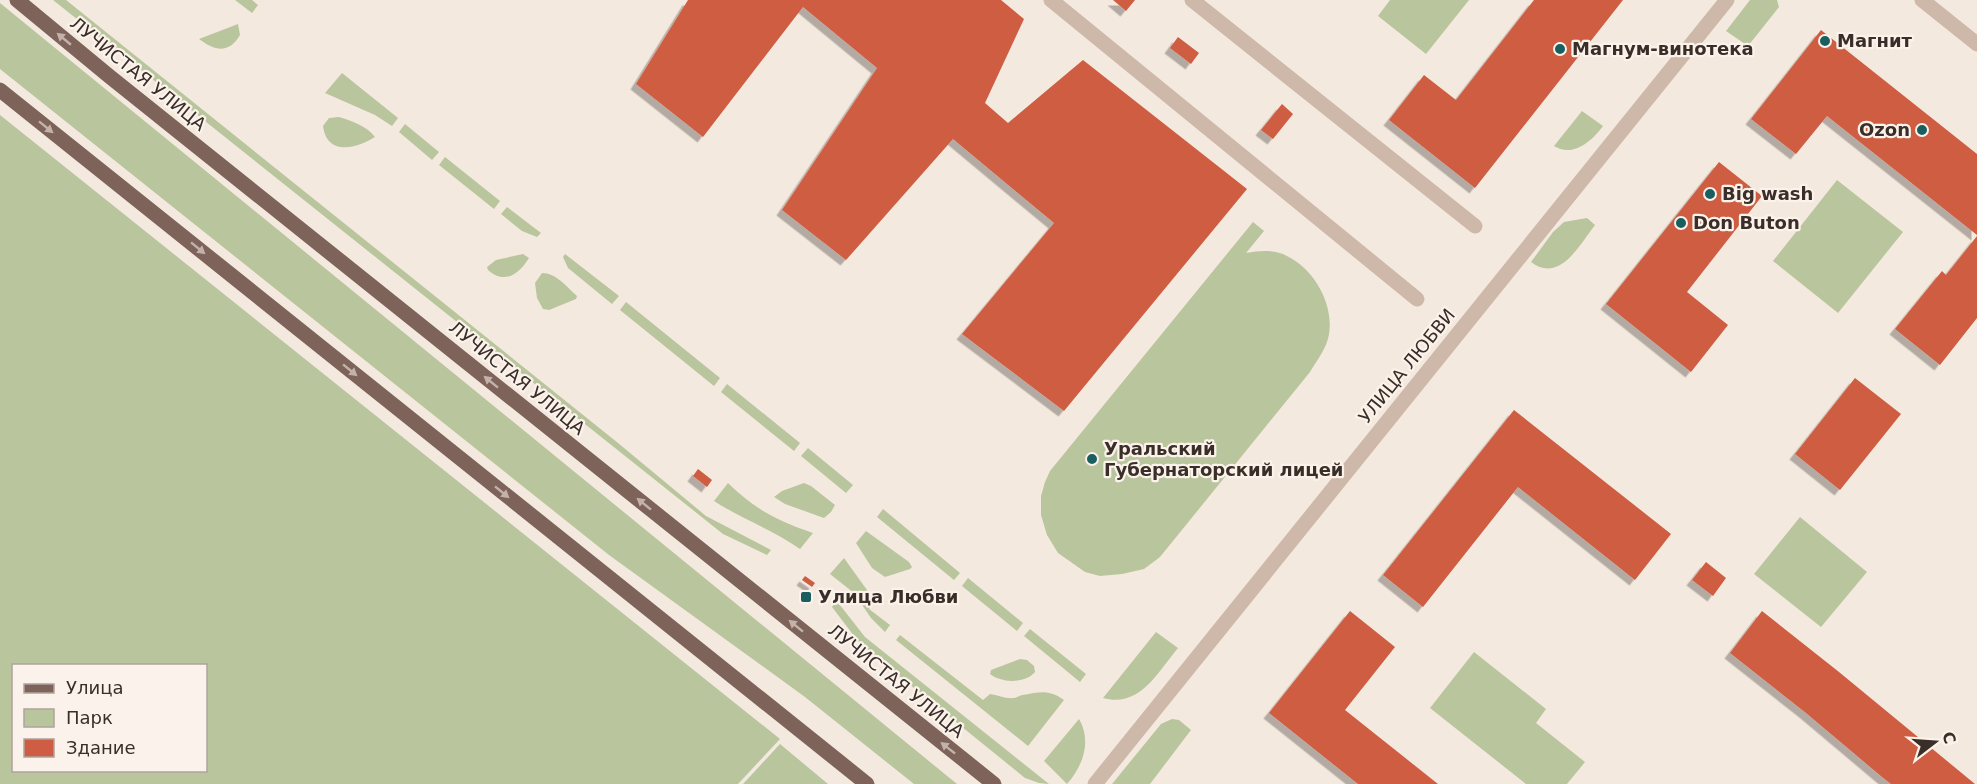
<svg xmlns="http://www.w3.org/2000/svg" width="1977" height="784" font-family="'DejaVu Sans',sans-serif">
	<defs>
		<filter id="shadow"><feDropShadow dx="-5.5" dy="5.5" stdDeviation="0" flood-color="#0004"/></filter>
	</defs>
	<rect width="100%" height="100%" fill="#f4e9de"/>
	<!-- green -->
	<path fill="#b9c59d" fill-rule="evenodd" d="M53,0H66L618,443L706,516L771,550L767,555L723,534Z
		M235,0H252L258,5L252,13Z
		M1390,0H1469L1426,54L1378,16Z
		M1750,0H1777L1779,7L1748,46L1726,31Z
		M0,3L957,784H914L805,697L609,555L0,69Z
		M238,24L240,35C229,54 215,51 199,39Z
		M342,73L398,118L392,126L375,115L325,93Z
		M1582,111L1603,126C1592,141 1573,158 1554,146Z
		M0,115L780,739L738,784H0ZM14,666H206V770H14Z
		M339,117C352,121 367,126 375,137C356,149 327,156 323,126L329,118Z
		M405,124L439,152L432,160L399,132Z
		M445,157L500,201L494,209L439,165Z
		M1837,180L1903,232L1838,313L1773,261Z
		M507,207L541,233L537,237L522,231L501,214Z
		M1587,218L1595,225C1580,244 1560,284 1531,262L1553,232L1564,222Z
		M1253,222L1264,231L1246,253C1260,251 1274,249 1287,256C1314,269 1334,304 1329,334C1327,348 1317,360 1310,372L1160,557L1144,569L1122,574L1100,576L1085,572L1058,553L1047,535L1041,515V496L1045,482L1050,471Z
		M523,254L529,258C519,274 505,285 488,270L487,267L496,260Z
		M565,254L619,296L612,304L568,268L563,257Z
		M542,273C556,273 566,286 577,296L576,299L549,310L543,309L537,298L535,283Z
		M626,302L720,378L714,386L620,310Z
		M727,384L800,443L794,451L721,392Z
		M808,448L853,485L846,493L801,456Z
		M728,483C756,510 776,520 813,533L800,549C773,530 742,519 714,501Z
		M804,483L811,486L835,505L831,512L824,518L785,504L774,497L782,491Z
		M883,509L960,573L954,580L877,517Z
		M1800,517L1867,572L1821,627L1754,574Z
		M866,531L909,562L912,567L910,569L885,577L872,568L856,543Z
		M844,558L872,597L873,602L869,609L890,625L885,632L871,618L854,593L830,574Z
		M968,578L1023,623L1017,631L962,586Z
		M836,600L865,637L1049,784L1039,783L1025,778L861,645L832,607Z
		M1030,629L1086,674L1080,682L1024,636Z
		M1156,632L1178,648C1157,673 1140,708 1103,698Z
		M900,635L983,700L990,694C998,695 1006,699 1014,698C1017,698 1020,695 1023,695C1040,692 1049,689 1064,700L1028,746L896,640Z
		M1474,652L1546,709L1536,723L1585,762L1567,784H1526L1430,708Z
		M1020,659L1027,660L1034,666L1035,672C1025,684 1001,683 990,674L991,670Z
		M1079,719C1092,741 1083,766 1067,784L1044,761Z
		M1172,719L1179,720L1191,730L1150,784H1112L1161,724Z
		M780,744L828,784H743Z"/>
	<!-- building -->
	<path fill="#ce5d43" filter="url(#shadow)" d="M688,0H1001L1024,19L985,103L1008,123L1083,60L1247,189L1064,411L962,334L1054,223L953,139L846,260L782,210L877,68L803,7L703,137L636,84Z
		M1113,0H1135L1126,11Z
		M1534,0H1623L1475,188L1389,120L1424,75L1456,100Z
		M1821,30L1977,154V235L1827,116L1796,154L1751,119Z
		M1178,37L1199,53L1191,64L1170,48Z
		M1282,104L1293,114L1273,139L1261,130Z
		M1719,162L1762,196L1687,292L1728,325L1691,372L1606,304Z
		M1977,236V318L1940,365L1895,329L1942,271L1946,275Z
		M1855,378L1901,414L1840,490L1795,454Z
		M1514,410L1671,534L1635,580L1518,487L1423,607L1383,575Z
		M698,469L712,480L707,487L693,476Z
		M1706,562L1726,578L1713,596L1692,580Z
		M805,576L815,583L812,587L802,580Z
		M1350,611L1395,647L1345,710L1438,784H1358L1269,713Z
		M1762,611L1839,672L1975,784H1891L1882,777L1806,713L1730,653Z"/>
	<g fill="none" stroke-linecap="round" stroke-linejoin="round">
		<!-- pedestrian -->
		<path stroke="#ceb8a9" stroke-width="15" d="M1051,0L1417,299
			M1192,0L1475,226"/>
		<!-- minor -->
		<path stroke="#ceb8a9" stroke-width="15" d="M1922,0L1977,44
			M1095,784L1727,0"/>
		<!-- primary -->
		<path stroke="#7d6359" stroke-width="15" d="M17,0L109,76L994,784
			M0,90L867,784"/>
	</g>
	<!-- one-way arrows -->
	<defs><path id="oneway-solid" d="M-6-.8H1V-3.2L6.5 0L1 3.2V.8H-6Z" transform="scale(1.5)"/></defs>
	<g fill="#c2b2a9">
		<use href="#oneway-solid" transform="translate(64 39) rotate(-140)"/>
		<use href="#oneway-solid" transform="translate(46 127) rotate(39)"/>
		<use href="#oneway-solid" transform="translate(198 248) rotate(39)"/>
		<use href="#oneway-solid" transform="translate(350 370) rotate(39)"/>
		<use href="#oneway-solid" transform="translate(491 382) rotate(-141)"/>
		<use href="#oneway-solid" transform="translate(502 492) rotate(39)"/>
		<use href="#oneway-solid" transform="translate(644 504) rotate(-141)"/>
		<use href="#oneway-solid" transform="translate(796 626) rotate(-141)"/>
		<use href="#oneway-solid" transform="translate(948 748) rotate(-142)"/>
	</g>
	<!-- markers -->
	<g fill="#1b5e5f" stroke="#fbf3eb" stroke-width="2">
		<circle cx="1825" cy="41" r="6"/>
		<circle cx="1560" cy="49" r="6"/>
		<circle cx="1922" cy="130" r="6"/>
		<circle cx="1710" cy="194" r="6"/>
		<circle cx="1681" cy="223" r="6"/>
		<circle cx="1092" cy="459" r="6"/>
		<rect x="800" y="591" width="12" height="12" rx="3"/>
	</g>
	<g text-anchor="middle" stroke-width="4.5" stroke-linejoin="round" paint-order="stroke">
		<!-- poi labels -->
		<g font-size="18" font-weight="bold" fill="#3a2e29" stroke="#fbf3eb" text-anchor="start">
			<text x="1837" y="47">Магнит</text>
			<text x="1572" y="55">Магнум-винотека</text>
			<text x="1910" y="136" text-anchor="end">Ozon</text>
			<text x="1722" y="200">Big wash</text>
			<text x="1693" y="229">Don Buton</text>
			<text x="1104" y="455">Уральский<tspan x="1104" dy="21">Губернаторский лицей</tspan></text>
			<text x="818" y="603">Улица Любви</text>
		</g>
		<!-- street labels -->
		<g font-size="18" fill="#3a2e29" stroke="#fbf3eb">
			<text transform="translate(138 74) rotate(39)" y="6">ЛУЧИСТАЯ УЛИЦА</text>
			<text transform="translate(1407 366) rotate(-51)" y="6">УЛИЦА ЛЮБВИ</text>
			<text transform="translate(517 378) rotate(39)" y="6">ЛУЧИСТАЯ УЛИЦА</text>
			<text transform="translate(896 681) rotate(39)" y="6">ЛУЧИСТАЯ УЛИЦА</text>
		</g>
	</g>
	<!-- legend -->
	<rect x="12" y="664" width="195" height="108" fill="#fbf3eb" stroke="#aea49d" stroke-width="1.5"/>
	<rect x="24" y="684" width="30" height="9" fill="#7d6359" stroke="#aea49d" stroke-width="1.5"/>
	<text x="66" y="694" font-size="18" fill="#3a2e29">Улица</text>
	<rect x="24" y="709" width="30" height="18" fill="#b9c59d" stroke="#aea49d" stroke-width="1.5"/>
	<text x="66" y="724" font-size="18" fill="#3a2e29">Парк</text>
	<rect x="24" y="739" width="30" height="18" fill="#ce5d43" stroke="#aea49d" stroke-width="1.5"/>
	<text x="66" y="754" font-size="18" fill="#3a2e29">Здание</text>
	<!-- north arrow -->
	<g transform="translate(1935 742) rotate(73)" stroke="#fbf3eb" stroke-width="4.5" paint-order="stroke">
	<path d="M0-4.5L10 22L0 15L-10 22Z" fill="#3a2e29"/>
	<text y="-9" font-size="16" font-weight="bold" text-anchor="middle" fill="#3a2e29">С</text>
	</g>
</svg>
